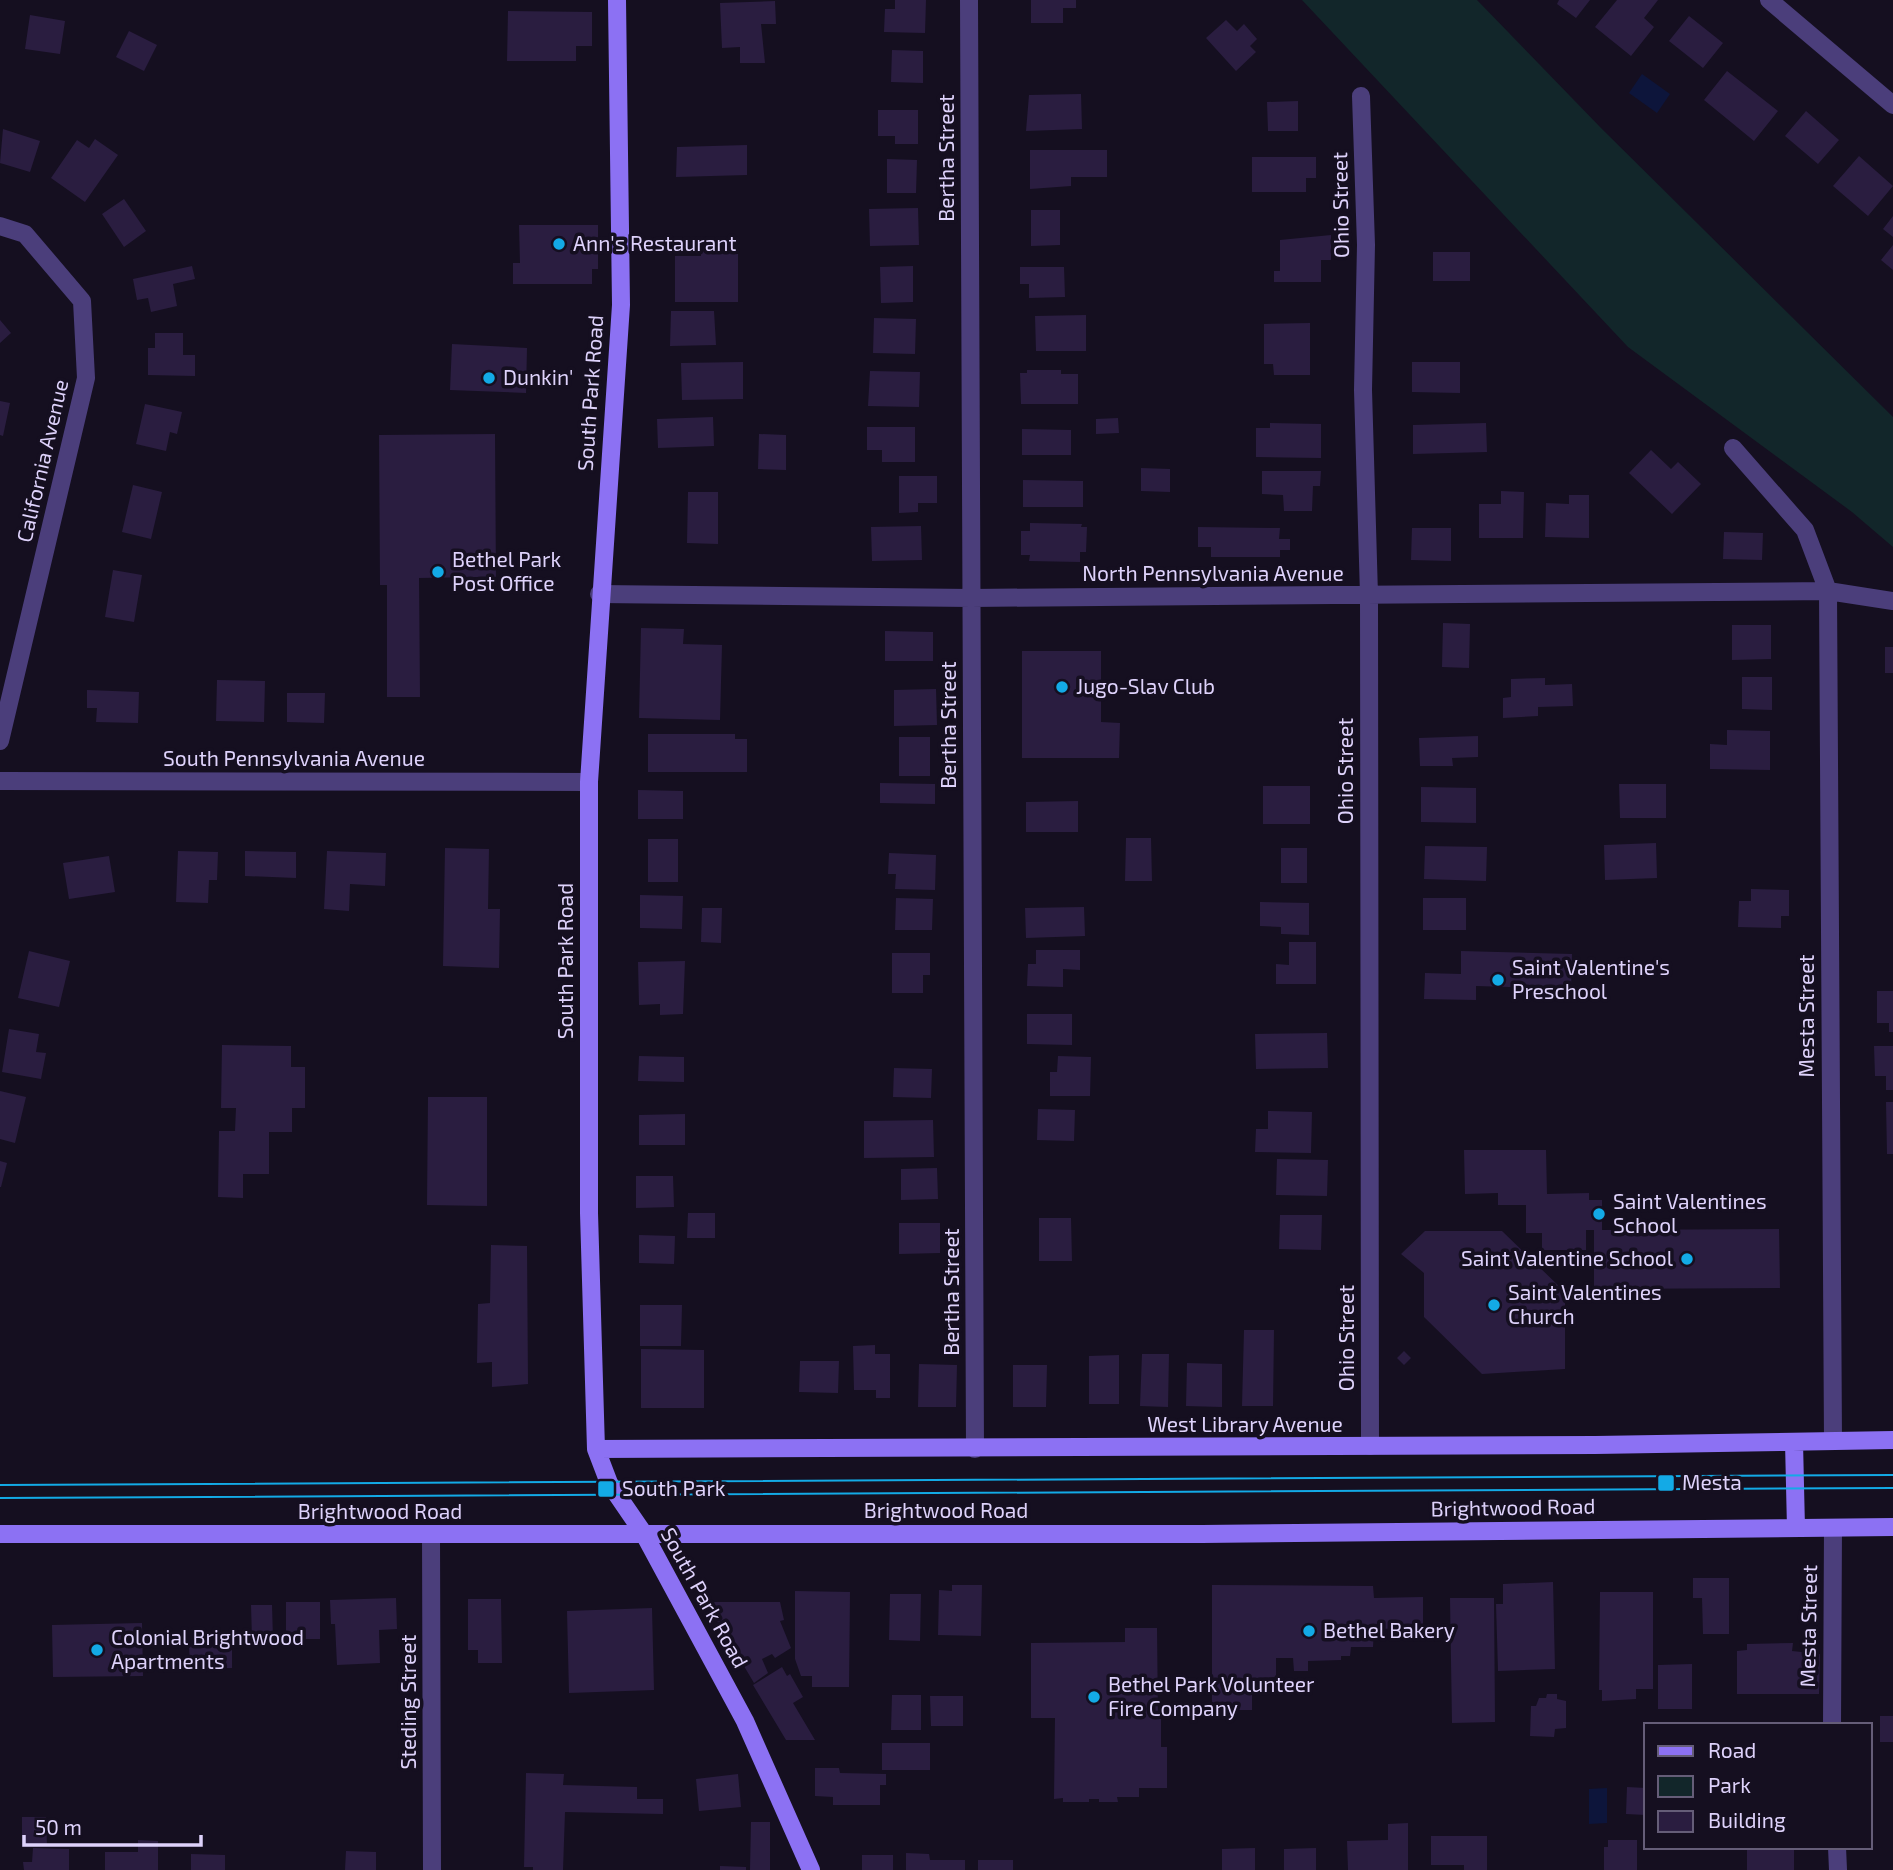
<svg xmlns="http://www.w3.org/2000/svg" width="1893" height="1870" font-family="'Exo 2',sans-serif">
	<rect width="100%" height="100%" fill="#150f20"/>
	<!-- green -->
	<path fill="#12262a" d="M1302,0H1477L1601,128L1893,417V547L1852,512L1628,347Z"/>
	<!-- water -->
	<path fill="#0d153b" d="M1642,74L1670,94L1657,113L1629,93Z
		M1607,1788V1823L1589,1824V1789Z"/>
	<!-- building -->
	<path fill="#2a1d40" d="M895,0H926L925,33L884,32L885,9H895Z
		M1031,0H1076V8H1063V23H1031Z
		M1559,0H1590L1576,18L1557,4Z
		M1617,0H1658L1644,18L1654,27L1631,56L1595,27Z
		M775,1L776,24H761L765,63H740V47L722,48L720,3Z
		M508,11L592,12V46H576V61H507Z
		M30,15L65,21L60,54L25,49Z
		M1689,16L1723,43L1703,68L1669,41Z
		M1226,20L1237,31L1244,24L1257,39L1250,46L1256,52L1236,71L1206,38Z
		M129,31L157,45L144,71L116,57Z
		M892,50L923,51V83L891,82Z
		M1727,71L1778,111L1754,141L1704,100Z
		M1081,94L1082,129L1026,131L1029,95Z
		M1298,101V131H1268L1267,102Z
		M878,110H918V144H895V136H878Z
		M1806,111L1839,140L1818,164L1785,136Z
		M3,129L40,141L30,172L0,163Z
		M95,139L118,155L85,202L51,178L77,140L89,148Z
		M747,145V175L676,177L677,147Z
		M1030,150H1107V177H1071V186L1030,189Z
		M1859,156L1893,186L1868,216L1833,186Z
		M1252,157H1316V178H1306V192H1252Z
		M887,159L917,160L916,193H887Z
		M124,199L146,231L124,247L102,214Z
		M918,208L919,245L870,246L869,209Z
		M1031,210H1060V245L1031,246Z
		M1893,216V237L1883,229Z
		M519,225H598V269H592V284H513V263H520Z
		M1331,235V260H1321V282H1274V271H1280V240Z
		M1893,245V270L1881,260Z
		M701,250L738,254V302H675V256H701Z
		M1433,252H1470V281H1433Z
		M192,266L195,279L173,284L177,306L151,312L148,298L137,300L133,279Z
		M913,266V302L881,303L880,267Z
		M1020,267H1064L1065,297L1029,298V284H1020Z
		M671,311H714L716,345L670,346Z
		M1086,315V351H1036L1035,316Z
		M874,318L916,319L915,354L873,353Z
		M0,320L11,333L0,343Z
		M1310,323V375H1274L1273,364H1264V324Z
		M155,333H183V355H195V376L148,375V348H155Z
		M452,344L527,348L526,393L450,390Z
		M743,362V399L682,400L681,363Z
		M1412,362H1460V393L1412,392Z
		M1027,370H1061V374H1078V404H1021L1020,373H1027Z
		M870,371L920,372L919,407L868,406Z
		M0,401L10,403L3,436L0,435Z
		M145,404L182,412L177,434L170,432L166,451L136,444Z
		M713,417L714,446L658,448L657,419Z
		M1118,418L1119,433L1096,434V419Z
		M1270,423L1321,424V458L1256,457V428H1270Z
		M1486,423L1487,452L1413,454V425Z
		M867,427H915V462H882V450H867Z
		M1022,429L1071,430V455H1022Z
		M495,434L496,582H477L478,577L419,578L420,697H387V585H380L379,435Z
		M759,434L786,435V470L758,469Z
		M1651,450L1671,469L1678,462L1701,484L1672,514L1629,473Z
		M1141,468L1170,469V492L1141,491Z
		M1262,471H1321L1320,486H1313L1312,511H1284L1283,495L1262,494Z
		M899,476H937V503H918V512L899,513Z
		M1023,480L1083,481V507H1023Z
		M133,485L162,492L151,539L122,532Z
		M1501,491L1524,492L1523,538H1479V504H1501Z
		M688,492H718V544L687,543Z
		M1569,495H1589V538L1545,537L1546,503L1569,504Z
		M1030,523L1082,524L1081,527H1087L1086,552H1080V562L1029,561L1030,555H1021V531H1030Z
		M921,526L922,560L872,561L871,527Z
		M1198,527L1280,528L1279,539H1290V550H1280V557H1211V547H1198Z
		M1412,528H1451V561L1411,560Z
		M1724,532L1763,533L1762,560L1723,559Z
		M113,570L142,575L134,622L105,617Z
		M1443,623L1470,624L1469,668L1442,667Z
		M1732,625H1771V659L1732,660Z
		M641,628L684,629L683,644L722,645L720,720L639,718Z
		M885,631L933,632V661H885Z
		M1885,647H1893V673H1885Z
		M1022,651H1101V722L1120,723L1119,758H1022Z
		M1742,677H1772V710L1742,709Z
		M1545,678V685L1572,684L1573,706L1538,707V716L1503,718V698L1511,697V679Z
		M217,680L265,681L264,722L216,721Z
		M936,689L937,725L894,726V690Z
		M87,690L139,692L138,723L96,722L97,708H87Z
		M287,693H325L324,723L287,722Z
		M1727,730L1770,731V770L1710,769V744L1727,745Z
		M648,734H735V739H747V772H648Z
		M1478,736V757L1452,758L1453,766H1420L1419,738Z
		M899,737H930V776H899Z
		M880,783L935,784V804L880,803Z
		M1619,784H1666V818H1620Z
		M1263,786H1310V824H1263Z
		M1421,787L1476,788V823L1421,822Z
		M638,790L683,791V819H638Z
		M1078,801V832H1026V802Z
		M1126,838H1151L1152,881H1125Z
		M648,839H678V882H648Z
		M1656,843L1657,878L1605,880L1604,845Z
		M1425,846L1487,847L1486,881L1424,879Z
		M445,848L489,849L488,909H500L499,968L443,966Z
		M1281,848H1307V883H1281Z
		M178,851L218,852L217,880H209L208,903L176,902Z
		M245,851L296,852V878L245,876Z
		M327,851L386,853L385,886L350,884L349,911L324,909Z
		M889,853L936,855L935,890L895,889L896,874H888Z
		M109,856L115,892L69,899L63,863Z
		M1751,889L1789,890V916H1781V928L1738,927L1739,901H1751Z
		M640,895L683,896L682,929L640,928Z
		M896,898L933,899L932,930H895Z
		M1423,898H1466V930H1423Z
		M1260,902L1309,903V935L1281,934V927L1260,926Z
		M1084,907L1085,936L1026,938L1025,908Z
		M702,908H722L721,943L701,942Z
		M1289,942H1316V984H1276V964L1289,965Z
		M1036,950H1080V970L1063,969V987L1027,986L1028,964H1036Z
		M29,951L70,961L59,1007L18,998Z
		M1461,951L1572,954L1571,989L1476,986V1000L1424,999L1425,973L1461,974Z
		M892,953H930V975H923V993H892Z
		M685,961L683,1014L660,1015V1004L639,1005L638,962Z
		M1877,991H1893V1032H1889V1023H1877Z
		M1027,1014H1072V1045L1027,1044Z
		M9,1029L39,1034L36,1052L46,1053L41,1079L2,1072Z
		M1327,1033L1328,1068L1256,1069L1255,1034Z
		M222,1045L291,1046V1067H305V1108H292V1132H269V1174H243V1198L218,1197L219,1131H235L236,1108H221Z
		M1874,1046H1893V1090H1886V1076H1875Z
		M639,1056L684,1057V1082L638,1081Z
		M1058,1056L1091,1057L1090,1096H1050V1072H1057Z
		M894,1068L932,1069L931,1098L893,1097Z
		M0,1091L26,1097L15,1143L0,1139Z
		M428,1097H487V1206L427,1205Z
		M1886,1102H1893V1154H1887Z
		M1038,1109L1075,1110L1074,1141L1037,1140Z
		M1268,1111L1312,1112L1311,1153L1255,1152L1256,1129H1268Z
		M685,1114V1145H639V1115Z
		M933,1120L934,1157L864,1158V1121Z
		M1464,1150H1546L1547,1194L1589,1193V1200H1602V1230L1779,1229L1780,1288L1594,1289V1230H1586V1250H1542V1233H1526V1205H1498V1193L1465,1194Z
		M1277,1159L1328,1160L1327,1196L1276,1195Z
		M0,1161L7,1163L1,1187H0Z
		M937,1168L938,1199L901,1200V1169Z
		M636,1176H673L674,1207L636,1208Z
		M688,1213H715V1238H687Z
		M1280,1215H1322L1321,1250L1279,1249Z
		M1039,1218H1071L1072,1261H1039Z
		M899,1223H940V1253L899,1254Z
		M1425,1231H1502L1565,1292V1369L1482,1374L1424,1317V1273L1401,1254Z
		M639,1235L675,1236L674,1264L639,1263Z
		M491,1245L527,1246L528,1384L492,1387V1362L477,1363L478,1304L490,1303Z
		M640,1305H682L681,1346H640Z
		M1244,1330H1274L1273,1406H1242Z
		M875,1345V1354H890V1398H876V1390H854L853,1346Z
		M641,1349L704,1350V1408H641Z
		M1404,1351L1411,1358L1404,1365L1397,1358Z
		M1142,1354H1169L1168,1407L1140,1406Z
		M1119,1355V1404H1089V1356Z
		M800,1361H839L838,1393L799,1392Z
		M1187,1363L1222,1364V1407L1186,1406Z
		M919,1364L957,1365L956,1407H918Z
		M1013,1365H1047L1046,1407H1013Z
		M1693,1578H1729V1634H1703L1702,1598H1693Z
		M1553,1582L1555,1669L1498,1671L1496,1604H1503V1584Z
		M952,1585H982L981,1636L938,1635L939,1590L952,1591Z
		M1212,1585L1373,1586L1374,1598L1423,1597V1628L1374,1629L1373,1647H1351L1350,1656H1341V1660L1308,1661V1671H1294L1293,1658H1276V1677L1252,1678V1710H1212Z
		M795,1591L850,1592L849,1687H812V1676H801L795,1659Z
		M1600,1592H1653V1689H1636V1699L1602,1701V1690H1599Z
		M890,1594H921L920,1641L889,1640Z
		M396,1598L397,1629L379,1630L380,1663L337,1665L335,1624H331L330,1600Z
		M1450,1598H1494L1495,1722L1452,1723Z
		M468,1599H501L502,1663H478V1650H468Z
		M286,1602H320V1639H286Z
		M706,1602H780L784,1620L780,1621L791,1648L775,1658L772,1654L762,1659L768,1673L754,1683Z
		M251,1605H272L273,1639H252Z
		M652,1608L654,1690L569,1693L567,1611Z
		M142,1623L143,1676L53,1677L52,1625Z
		M1125,1628H1157L1158,1719H1161V1747H1167V1788H1139V1797H1117L1118,1802H1099V1799H1089V1802H1063V1798L1054,1799L1055,1718H1031V1643L1125,1642Z
		M232,1643V1668H190L189,1644Z
		M1793,1643L1792,1651L1820,1654L1819,1694H1737V1651L1747,1650V1644Z
		M1692,1664V1709H1658V1665Z
		M782,1667L787,1676L790,1674L803,1697L793,1703L815,1740H786L753,1685Z
		M1547,1694H1557V1699L1566,1701V1728L1555,1729L1554,1737L1530,1736L1531,1706H1536L1539,1698H1546Z
		M892,1695H921V1730H891Z
		M930,1696H963V1726H931Z
		M1880,1716H1893V1742H1880Z
		M882,1743H930V1770H882Z
		M815,1768H839L840,1773L886,1774V1785H880V1805H833V1797L815,1796Z
		M526,1773L564,1774L563,1785L637,1787V1799H663V1814L565,1812L563,1870H533V1867H524Z
		M738,1774L741,1807L699,1811L696,1779Z
		M1627,1787L1646,1788V1815L1626,1814Z
		M22,1817H46L47,1846L22,1847Z
		M751,1822H770V1870H750Z
		M1408,1823V1870H1348L1347,1841L1388,1840V1824Z
		M1431,1836H1487V1870H1464V1865H1431Z
		M138,1840L158,1841V1870H105V1852H138Z
		M1608,1840H1637V1870H1604V1847H1608Z
		M1747,1847H1794V1870H1747Z
		M33,1848L69,1849V1870H24L23,1862H32Z
		M1255,1848V1870H1222V1849Z
		M1316,1848V1870H1284V1849Z
		M346,1851L376,1852V1870H345Z
		M906,1853L929,1854L930,1860H965V1870H906Z
		M191,1854L225,1855V1870H191Z
		M862,1855H893V1870H862Z
		M978,1860H1013V1870H978Z
		M720,1866L746,1867V1870H720Z"/>
	<g fill="none" stroke-linecap="round" stroke-linejoin="round">
		<!-- street -->
		<path stroke="#4b3e7b" stroke-width="18" d="M969,0L975,1449
			M1769,0L1893,105
			M1361,96L1366,245L1363,390L1369,595L1370,1446
			M0,226L25,234L82,301L86,378L0,741
			M1733,448L1805,530L1828,591L1893,601
			M599,594L971,598L1828,591L1833,1441
			M0,781L589,782
			M431,1534L432,1870
			M1832,1725L1833,1528
			M1837,1847L1838,1870"/>
		<!-- secondary -->
		<path stroke="#8c71f3" stroke-width="18" d="M617,0L621,305L589,782V1213L596,1449L609,1483L644,1534L745,1721L811,1870
			M1794,1442L1796,1528
			M596,1449L1595,1445L1893,1440
			M0,1534H1202L1893,1527"/>
		<!-- tram -->
		<path stroke="#13aae6" stroke-width="2" d="M0,1485L1893,1475
			M0,1498L1893,1488"/>
	</g>
	<!-- markers -->
	<g fill="#13aae6" stroke="#150f20" stroke-width="2.5">
		<circle cx="559" cy="244" r="7"/>
		<circle cx="489" cy="378" r="7"/>
		<circle cx="438" cy="572" r="7"/>
		<circle cx="1062" cy="687" r="7"/>
		<circle cx="1498" cy="980" r="7"/>
		<circle cx="1599" cy="1214" r="7"/>
		<circle cx="1687" cy="1259" r="7"/>
		<circle cx="1494" cy="1305" r="7"/>
		<rect x="1657" y="1474" width="18" height="18" rx="3.5"/>
		<rect x="597" y="1480" width="18" height="18" rx="3.5"/>
		<circle cx="1309" cy="1631" r="7"/>
		<circle cx="97" cy="1650" r="7"/>
		<circle cx="1094" cy="1697" r="7"/>
	</g>
	<g text-anchor="middle" stroke-width="7" stroke-linejoin="round" paint-order="stroke">
		<!-- street labels -->
		<g font-size="21" fill="#ded2fb" stroke="#150f20">
			<text transform="translate(947 158) rotate(-90)" y="7">Bertha Street</text>
			<text transform="translate(1341 205) rotate(-91)" y="7">Ohio Street</text>
			<text transform="translate(591 393) rotate(-86)" y="7">South Park Road</text>
			<text transform="translate(43 461) rotate(-77)" y="7">California Avenue</text>
			<text x="1213" y="581">North Pennsylvania Avenue</text>
			<text transform="translate(949 725) rotate(-90)" y="7">Bertha Street</text>
			<text x="294" y="766">South Pennsylvania Avenue</text>
			<text transform="translate(1346 771) rotate(-90)" y="7">Ohio Street</text>
			<text transform="translate(566 961) rotate(-90)" y="7">South Park Road</text>
			<text transform="translate(1807 1016) rotate(-90)" y="7">Mesta Street</text>
			<text transform="translate(952 1292) rotate(-90)" y="7">Bertha Street</text>
			<text transform="translate(1347 1338) rotate(-90)" y="7">Ohio Street</text>
			<text x="1245" y="1432">West Library Avenue</text>
			<text transform="translate(1513 1508) rotate(-1)" y="7">Brightwood Road</text>
			<text x="946" y="1518">Brightwood Road</text>
			<text x="380" y="1519">Brightwood Road</text>
			<text transform="translate(704 1598) rotate(61)" y="7">South Park Road</text>
			<text transform="translate(1809 1626) rotate(-89)" y="7">Mesta Street</text>
			<text transform="translate(409 1702) rotate(-90)" y="7">Steding Street</text>
		</g>
		<!-- poi labels -->
		<g font-size="21" fill="#ded2fb" stroke="#150f20" text-anchor="start">
			<text x="573" y="251">Ann's Restaurant</text>
			<text x="503" y="385">Dunkin'</text>
			<text x="452" y="567">Bethel Park<tspan x="452" dy="24">Post Office</tspan></text>
			<text x="1076" y="694">Jugo-Slav Club</text>
			<text x="1512" y="975">Saint Valentine's<tspan x="1512" dy="24">Preschool</tspan></text>
			<text x="1613" y="1209">Saint Valentines<tspan x="1613" dy="24">School</tspan></text>
			<text x="1673" y="1266" text-anchor="end">Saint Valentine School</text>
			<text x="1508" y="1300">Saint Valentines<tspan x="1508" dy="24">Church</tspan></text>
			<text x="1682" y="1490">Mesta</text>
			<text x="622" y="1496">South Park</text>
			<text x="1323" y="1638">Bethel Bakery</text>
			<text x="111" y="1645">Colonial Brightwood<tspan x="111" dy="24">Apartments</tspan></text>
			<text x="1108" y="1692">Bethel Park Volunteer<tspan x="1108" dy="24">Fire Company</tspan></text>
		</g>
	</g>
	<!-- legend -->
	<rect x="1644" y="1723" width="228" height="126" fill="#150f20" stroke="#655d78" stroke-width="2"/>
	<rect x="1658" y="1746" width="35" height="10" fill="#8c71f3" stroke="#655d78" stroke-width="2"/>
	<text x="1708" y="1758" font-size="21" fill="#ded2fb">Road</text>
	<rect x="1658" y="1776" width="35" height="21" fill="#12262a" stroke="#655d78" stroke-width="2"/>
	<text x="1708" y="1793" font-size="21" fill="#ded2fb">Park</text>
	<rect x="1658" y="1811" width="35" height="21" fill="#2a1d40" stroke="#655d78" stroke-width="2"/>
	<text x="1708" y="1828" font-size="21" fill="#ded2fb">Building</text>
	<!-- scale -->
	<path d="M24 1835v10h177v-10" fill="none" stroke="#ded2fb" stroke-width="3.5"/>
	<text x="35" y="1835" font-size="21" fill="#ded2fb" stroke="#150f20" stroke-width="5" paint-order="stroke">50 m</text>
</svg>
